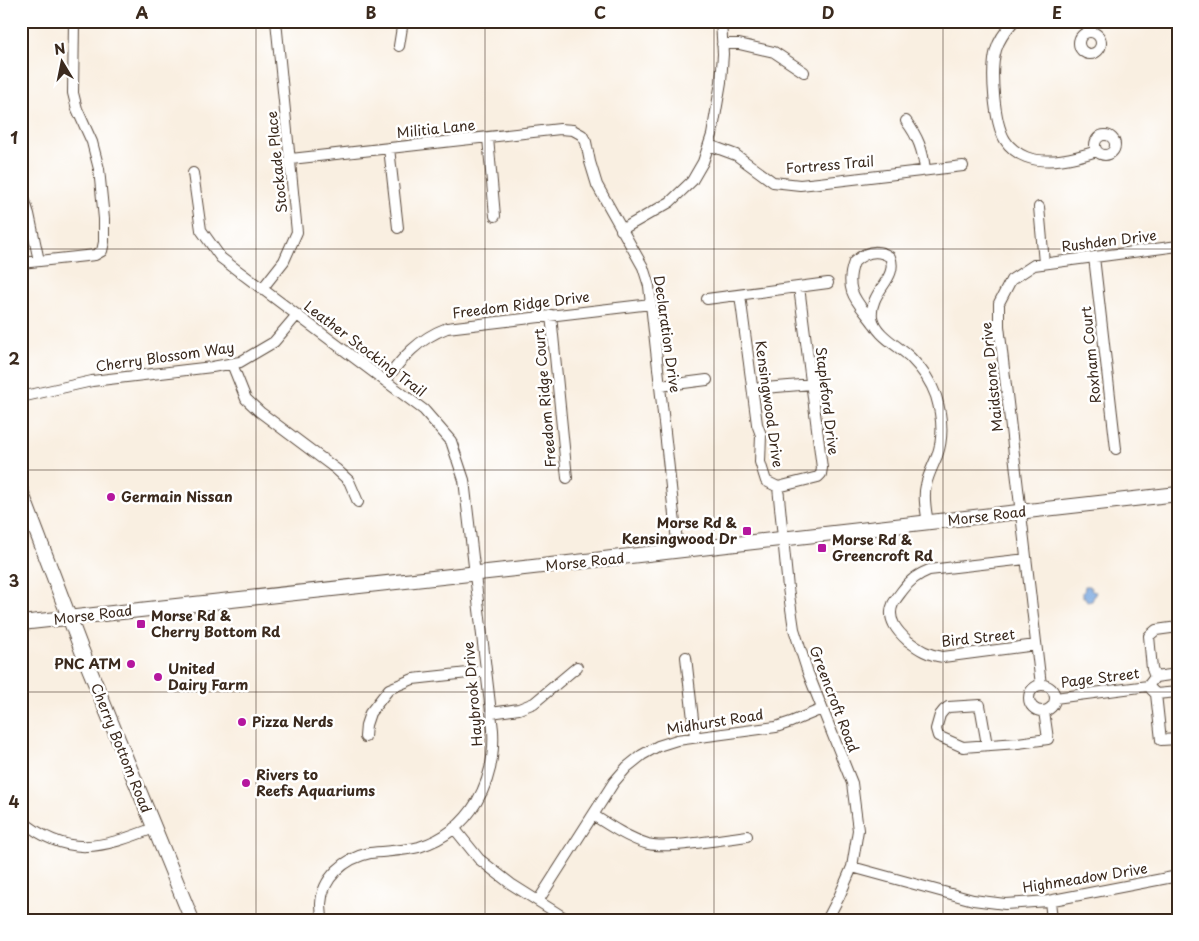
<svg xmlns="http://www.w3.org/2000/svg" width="1199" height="941" font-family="'Playpen Sans',sans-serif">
	<rect width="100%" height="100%" fill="#fff"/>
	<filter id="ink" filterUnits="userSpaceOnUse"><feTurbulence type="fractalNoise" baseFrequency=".02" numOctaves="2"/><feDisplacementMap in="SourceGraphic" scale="10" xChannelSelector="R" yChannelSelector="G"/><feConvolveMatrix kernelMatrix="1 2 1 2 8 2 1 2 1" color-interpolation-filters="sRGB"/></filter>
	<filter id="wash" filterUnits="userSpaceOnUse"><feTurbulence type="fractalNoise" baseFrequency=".0096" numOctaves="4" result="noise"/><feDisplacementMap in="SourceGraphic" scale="20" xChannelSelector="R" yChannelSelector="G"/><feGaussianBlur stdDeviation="1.12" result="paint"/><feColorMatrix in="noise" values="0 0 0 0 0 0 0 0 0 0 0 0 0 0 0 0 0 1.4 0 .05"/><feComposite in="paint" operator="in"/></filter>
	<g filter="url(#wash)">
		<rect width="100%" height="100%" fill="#f9efe1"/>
		<!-- water -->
		<path fill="#74a4de" stroke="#58677e" d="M1085,586H1090L1092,591L1096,592L1092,601L1087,602L1085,597H1083V592H1084Z"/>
	</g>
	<g filter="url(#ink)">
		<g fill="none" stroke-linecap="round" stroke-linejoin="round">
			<!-- minor casing -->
			<g stroke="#58483b" stroke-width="12">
				<path id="minor" d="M1014,21C1006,30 999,39 996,50C990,70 994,122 1005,140C1009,147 1018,154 1026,157C1048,165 1075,158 1097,151
					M1079 43a11 11 0 1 1 22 0a11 11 0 1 1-22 0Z
					M722,44H739L774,52L804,72
					M399,46L403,21
					M906,121C918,137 923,150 925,170
					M1095 145a10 10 0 1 1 20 0a10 10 0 1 1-20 0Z
					M488,138L495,216
					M709,145L736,155L773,182L800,185L819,183L963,166
					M389,148L398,228
					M291,159L560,129L573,130L582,135L586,142L590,162L597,185L643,267L649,286L678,551
					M193,173L201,230L221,258L424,410L451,441L464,480L493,730C496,782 471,831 419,847C404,851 386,851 370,853C345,858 322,878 321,904C321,909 322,915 322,920
					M21,190L29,214L39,261
					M1039,207L1044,263
					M621,230L670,202L692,181L703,162L712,135L721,82L723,54L721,21
					M1094,257L1116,449
					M21,263L95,255L102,251L104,242V219L99,169L92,142L77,109L73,93L74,21
					M262,289L284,261L297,232L276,21
					M740,295L757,424L761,435L760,462L766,481L778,487
					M707,299L828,283
					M551,315L567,478
					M874,324C858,302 843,292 854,262C865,252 877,248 890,257C899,279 869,291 872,317C875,335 899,346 911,358C922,369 931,382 936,396C942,416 944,437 937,456C933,466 928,475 926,485C923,497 926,511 928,523
					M232,364L246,399L260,412L336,469L349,481L358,502
					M385,381C403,357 418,339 447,328L651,304
					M660,386L707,380
					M753,389L812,384
					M21,397L92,381L212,367L240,362L274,342L297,315
					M778,487L788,588L794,629L808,673L852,783L858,830L852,867L839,897L827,920
					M778,487L818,477L821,474L822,468L799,287
					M1026,559L929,570C917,575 910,580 902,591C899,595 895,600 893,604C886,619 898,632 908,641C920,650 928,655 943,657L1036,645
					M686,657L695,737
					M1155,677L1152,669L1149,636L1156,630L1178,627
					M1041,685L999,326V303L1011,280L1034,265L1178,246
					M1029 698a13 13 0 1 1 26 0a13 13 0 1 1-26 0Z
					M1151,689L1156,694L1178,692
					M1156,694L1161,740L1178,739
					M1055,698L1148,686L1155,677L1178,674
					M491,713L519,709L534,703L577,667
					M365,737L366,725L370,713L389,689L413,679L486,671
					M987,745L980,705L948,707L944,710L940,715L936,729L938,736L963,747L1018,743L1048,739L1044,711
					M593,815C610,826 628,838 648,844C669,849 723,839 747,836
					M21,820C68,859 102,848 154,828
					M454,828L479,859L511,884L568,920
					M852,867L973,900L1005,904L1048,901L1178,876
					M538,901L614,782L627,767L642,755L658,746L677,740L776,727L791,722L822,709
					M1050,901L1052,920"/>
			</g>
			<!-- major casing -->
			<g stroke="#58483b" stroke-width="16">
				<path id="major" d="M21,491L82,651L192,920
					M21,623C407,581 792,539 1178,494"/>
			</g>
			<!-- minor -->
			<use href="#minor" stroke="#fff" stroke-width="10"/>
			<!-- major -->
			<use href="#major" stroke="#fff" stroke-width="14"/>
		</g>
	</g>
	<!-- grid -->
	<path fill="none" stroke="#3b2a1e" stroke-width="1" stroke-opacity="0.55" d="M256,21V920M485,21V920M714,21V920M943,21V920M21,249H1178M21,470H1178M21,692H1178"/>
	<!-- markers -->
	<g fill="#b5179e" stroke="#fff" stroke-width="2">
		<circle cx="111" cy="497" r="5"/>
		<rect x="742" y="526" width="10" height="10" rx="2.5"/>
		<rect x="817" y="543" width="10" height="10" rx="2.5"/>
		<rect x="136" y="619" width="10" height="10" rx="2.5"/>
		<circle cx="131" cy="664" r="5"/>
		<circle cx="158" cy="677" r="5"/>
		<circle cx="242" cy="722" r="5"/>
		<circle cx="246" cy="783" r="5"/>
	</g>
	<g text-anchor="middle" stroke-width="5" stroke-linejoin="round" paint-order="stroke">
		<!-- street labels -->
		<g font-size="14" fill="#3b2a1e" stroke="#fff">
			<text transform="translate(436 129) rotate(-6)" y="5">Militia Lane</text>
			<text transform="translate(277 162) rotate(-96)" y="5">Stockade Place</text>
			<text transform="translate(830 165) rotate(-5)" y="5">Fortress Trail</text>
			<text transform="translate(1109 241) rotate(-7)" y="5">Rushden Drive</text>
			<text transform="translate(521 305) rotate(-7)" y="5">Freedom Ridge Drive</text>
			<text transform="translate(667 334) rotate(82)" y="5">Declaration Drive</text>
			<text transform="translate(365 349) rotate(37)" y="5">Leather Stocking Trail</text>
			<text transform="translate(1091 355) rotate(-96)" y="5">Roxham Court</text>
			<text transform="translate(165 357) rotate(-8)" y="5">Cherry Blossom Way</text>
			<text transform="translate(992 377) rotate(-96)" y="5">Maidstone Drive</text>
			<text transform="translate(545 398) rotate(-95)" y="5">Freedom Ridge Court</text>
			<text transform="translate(827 401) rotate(83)" y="5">Stapleford Drive</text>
			<text transform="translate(769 404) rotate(82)" y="5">Kensingwood Drive</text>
			<text transform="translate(987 516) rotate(-7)" y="5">Morse Road</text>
			<text transform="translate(585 562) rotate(-6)" y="5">Morse Road</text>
			<text transform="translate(93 615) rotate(-7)" y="5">Morse Road</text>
			<text transform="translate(978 638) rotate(-6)" y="5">Bird Street</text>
			<text transform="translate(1100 678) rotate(-7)" y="5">Page Street</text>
			<text transform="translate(473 694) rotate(-95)" y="5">Haybrook Drive</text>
			<text transform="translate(834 699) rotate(69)" y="5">Greencroft Road</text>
			<text transform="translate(715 722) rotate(-9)" y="5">Midhurst Road</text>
			<text transform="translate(121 748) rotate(68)" y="5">Cherry Bottom Road</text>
			<text transform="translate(1085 878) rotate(-9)" y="5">Highmeadow Drive</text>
		</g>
		<!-- poi labels -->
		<g font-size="14" font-weight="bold" fill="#3b2a1e" stroke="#fff" text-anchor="start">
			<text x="121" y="502">Germain Nissan</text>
			<text x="737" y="528" text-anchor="end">Morse Rd &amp;<tspan x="737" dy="16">Kensingwood Dr</tspan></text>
			<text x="832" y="545">Morse Rd &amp;<tspan x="832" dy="16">Greencroft Rd</tspan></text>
			<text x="151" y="621">Morse Rd &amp;<tspan x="151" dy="16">Cherry Bottom Rd</tspan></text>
			<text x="121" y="669" text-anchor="end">PNC ATM</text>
			<text x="168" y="674">United<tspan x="168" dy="16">Dairy Farm</tspan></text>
			<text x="252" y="727">Pizza Nerds</text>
			<text x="256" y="780">Rivers to<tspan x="256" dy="16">Reefs Aquariums</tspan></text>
		</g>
	</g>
	<!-- margin -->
	<rect width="1199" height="941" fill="none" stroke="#fff" stroke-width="55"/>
	<!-- north arrow -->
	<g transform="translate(62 62) rotate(350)" stroke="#ffffff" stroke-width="4" paint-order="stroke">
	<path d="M0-4L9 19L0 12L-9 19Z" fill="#3b2a1e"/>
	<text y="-8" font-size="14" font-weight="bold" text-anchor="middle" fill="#3b2a1e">N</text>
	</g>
	<rect x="28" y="28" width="1144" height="886" fill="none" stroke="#3b2a1e" stroke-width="2"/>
	<g font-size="16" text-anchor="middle" font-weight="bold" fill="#3b2a1e">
		<text x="142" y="19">A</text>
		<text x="371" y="19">B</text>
		<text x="600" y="19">C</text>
		<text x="828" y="19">D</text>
		<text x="1057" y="19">E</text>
		<text x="14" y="144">1</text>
		<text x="14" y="365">2</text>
		<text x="14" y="587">3</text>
		<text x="14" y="808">4</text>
	</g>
</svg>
